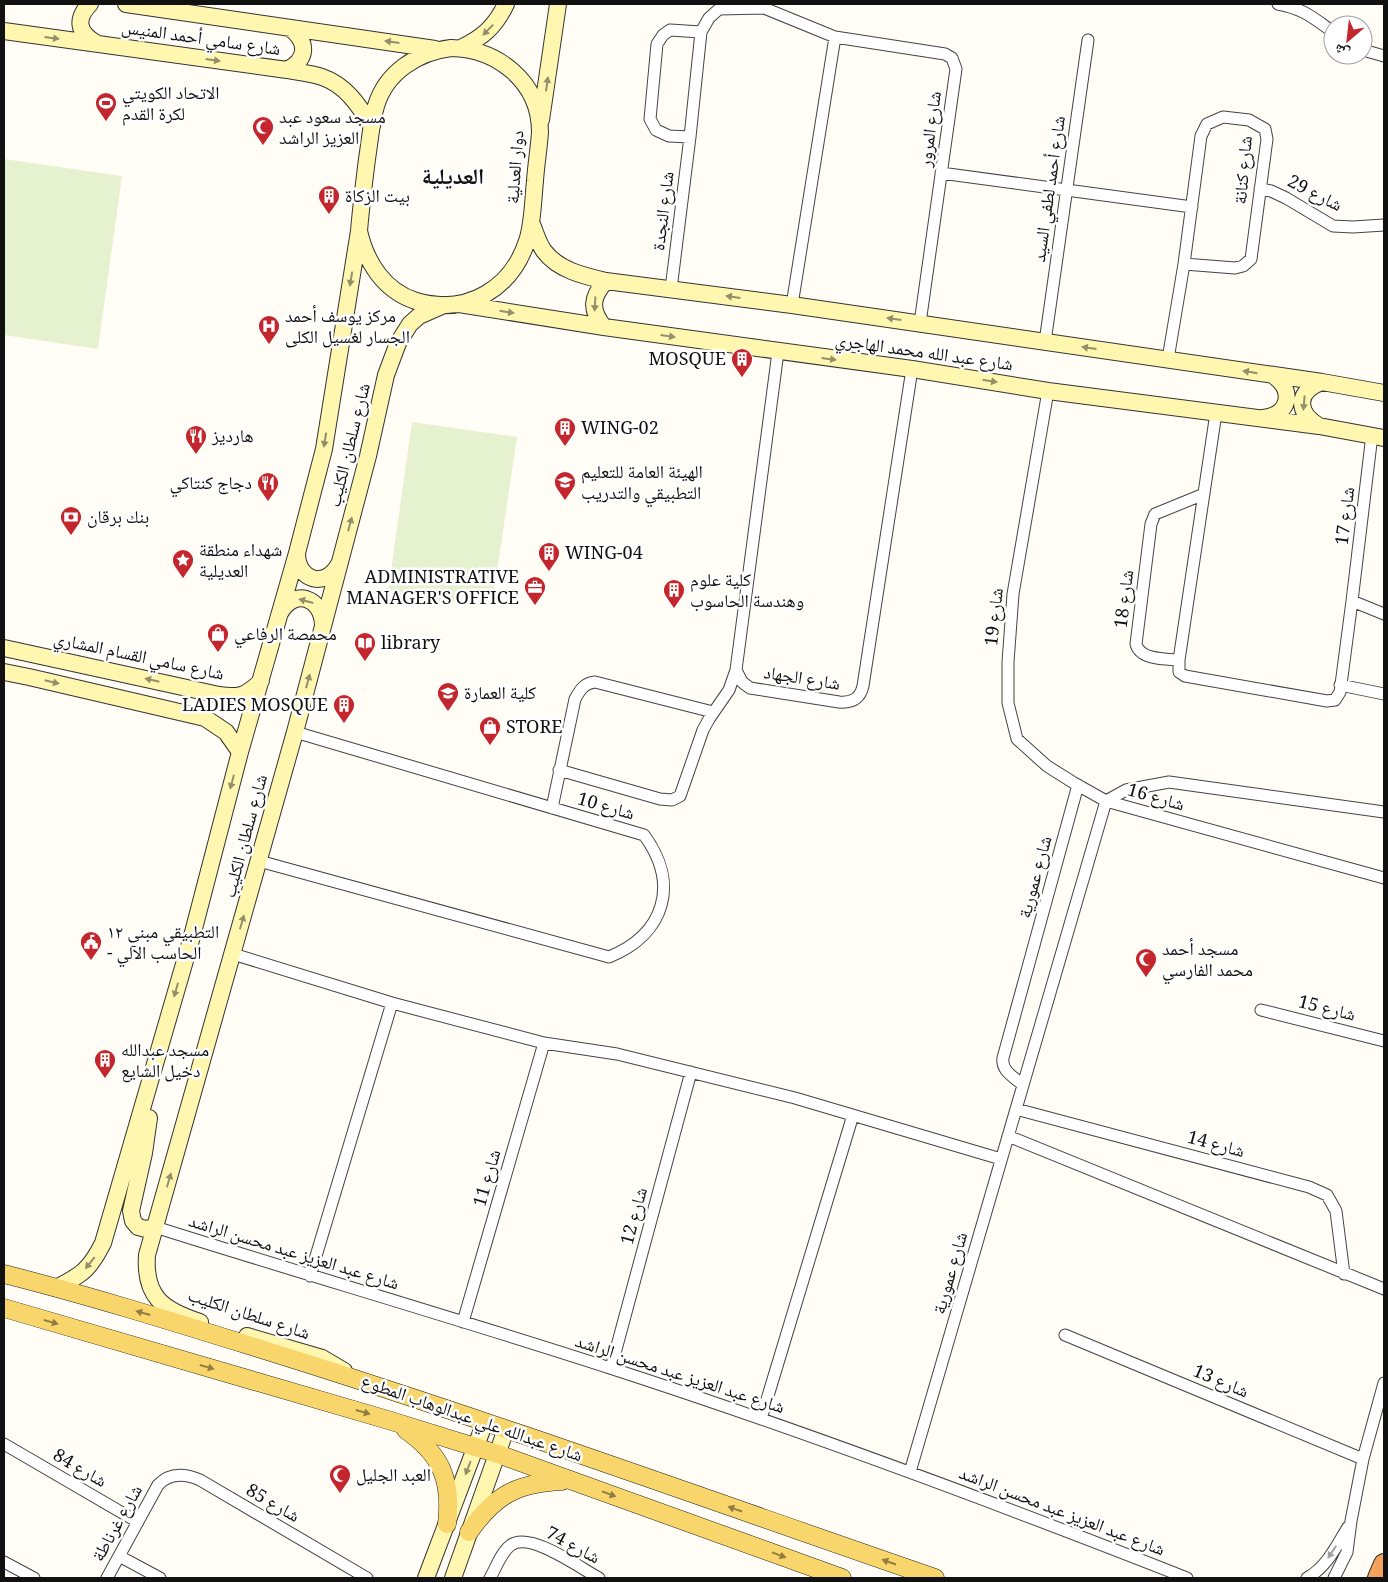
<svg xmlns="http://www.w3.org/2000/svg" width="1388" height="1582" font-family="Georgia,'Noto Naskh Arabic',serif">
	<rect width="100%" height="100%" fill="#fffdf5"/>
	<!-- pitch -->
	<path fill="#e6f2cf" d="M4,159L122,176L98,349L4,335Z
		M412,422L517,437L493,599L458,594L456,603L388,592Z"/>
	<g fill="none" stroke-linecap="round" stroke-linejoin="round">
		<!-- street casing -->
		<g stroke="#444" stroke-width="13">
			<path id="street" d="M1278,4C1304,9 1312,17 1333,32
				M1363,50L1384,56
				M690,137L669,136L656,130L650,119L657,44L663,35L670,30L701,32
				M941,173L1192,207
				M1260,189L1271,191L1286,198L1333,226L1353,227L1384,225
				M671,289L690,137L701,32L709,18L719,9L764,8L835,37L945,54L952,58L956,69L920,323
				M792,305L835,37
				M1045,342L1088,40
				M778,352L736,670L742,682L750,688L839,702C852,703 860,699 863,686L912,369
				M1168,359L1184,264L1201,136L1207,124L1223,117L1249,120L1265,129L1267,139L1251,259L1243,266L1235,268L1184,264
				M1048,391L1013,594L1008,662V703L1017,739L1047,766L1074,783L1106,801L1384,878
				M1216,413L1179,660V672L1185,676L1327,701L1335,700L1340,692L1352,601L1372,435
				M1352,601L1384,614
				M1179,660C1165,659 1140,660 1136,644L1151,524L1155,514L1204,494
				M1340,685L1384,694
				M559,770L660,799L672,800L680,796L703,730L709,719L729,690L736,670
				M1106,801L1126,790L1169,782L1384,812
				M552,808L575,699C580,690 584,683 595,682L713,712
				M259,861L609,957C665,934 680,884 644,835L295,732
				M233,954L392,1003L544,1043L617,1054L795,1098L1001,1159
				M1261,1010L1384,1041
				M1023,1085C1014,1077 1001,1071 1003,1058L1078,785
				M1016,1109L1309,1187L1327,1195L1336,1211L1344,1274
				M1008,1136L1384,1289
				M155,1227C307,1275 459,1319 610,1368C805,1431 996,1503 1187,1578
				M310,1276L392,1003
				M463,1322L544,1043
				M1065,1335L1363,1459
				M611,1368L691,1072
				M761,1419L853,1115
				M4,1444L138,1522
				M910,1472L1106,801
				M119,1556L160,1578
				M4,1562L34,1578
				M107,1578L158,1485C170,1472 186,1474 200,1480L367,1578
				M490,1578C496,1568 501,1552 511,1545C530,1531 580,1568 599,1578
				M1307,1578C1327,1567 1337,1545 1348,1527
				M1334,1578L1347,1552L1351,1521L1363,1459L1384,1383"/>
		</g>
		<!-- secondary casing -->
		<g stroke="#333" stroke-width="18">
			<path id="secondary" d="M90,4C75,19 78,33 96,43
				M126,4L435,49
				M4,31L287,70C298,72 311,73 322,77C346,85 359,106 372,126
				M451,48C498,49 540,82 540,132C539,148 536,165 535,181C533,200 533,220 528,238C513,288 468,316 416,301C384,291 366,262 359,231C361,207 364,183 367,159C370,141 371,122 376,106C386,72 418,52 451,48Z
				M461,48C483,37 495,27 506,4
				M287,70C308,59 308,42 290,28
				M541,120L558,4
				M531,222C535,231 538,243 544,251C558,270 584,276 606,281L792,305L1322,382L1384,393
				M459,304L604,327L912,369L1048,391L1319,426L1384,438
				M604,327C590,310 591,297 606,281
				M1263,418C1289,415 1295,391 1274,376
				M1319,426C1296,413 1296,391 1322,382
				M297,553C297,581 326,589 339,564
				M280,613C294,588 322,597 323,625
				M4,648L219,695C239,698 246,696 261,681
				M4,672L29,677L205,718L226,732L240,752
				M149,1118L144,1153L131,1211L133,1221L138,1227L146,1229L155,1227
				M56,1288C82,1275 90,1269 103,1243L191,940L240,752L297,553L324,449L359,231
				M200,1322C163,1310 144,1297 147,1255L295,732L368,456L386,375L398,343L410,324L419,316L444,305
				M247,1336L322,1358L344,1371
				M426,1578L485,1422
				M453,1578L506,1429"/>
		</g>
		<!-- primary casing -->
		<g stroke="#222" stroke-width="19">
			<path id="primary" d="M4,1274C91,1296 177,1323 264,1350C489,1420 712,1501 935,1578
				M4,1308L388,1420L498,1454L842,1578
				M406,1430C442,1455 452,1481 447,1524
				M469,1532C495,1495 517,1483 562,1481"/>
		</g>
		<!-- highway casing -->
		<g stroke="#222" stroke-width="22">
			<path id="highway" d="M1378,1578L1384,1564"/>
		</g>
		<!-- street -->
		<use href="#street" stroke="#fff" stroke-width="11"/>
		<!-- secondary -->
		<use href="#secondary" stroke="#fff6b0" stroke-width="16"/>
		<!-- primary -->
		<use href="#primary" stroke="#f9d66b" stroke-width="18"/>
		<!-- highway -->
		<use href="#highway" stroke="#f5a25d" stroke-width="20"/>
	</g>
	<!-- one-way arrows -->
	<defs><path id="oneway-solid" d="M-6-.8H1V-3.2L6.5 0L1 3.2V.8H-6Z" transform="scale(1.25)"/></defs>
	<g fill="#948f68">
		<use href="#oneway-solid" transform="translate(488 30) rotate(134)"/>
		<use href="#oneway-solid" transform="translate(52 38) rotate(7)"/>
		<use href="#oneway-solid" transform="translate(392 42) rotate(-172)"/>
		<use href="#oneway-solid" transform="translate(213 60) rotate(8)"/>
		<use href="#oneway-solid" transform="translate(547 84) rotate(-82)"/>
		<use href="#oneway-solid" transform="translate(351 279) rotate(99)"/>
		<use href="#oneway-solid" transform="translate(733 297) rotate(-172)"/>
		<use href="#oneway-solid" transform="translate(595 304) rotate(93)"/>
		<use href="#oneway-solid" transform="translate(507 312) rotate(9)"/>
		<use href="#oneway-solid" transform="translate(894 319) rotate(-172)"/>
		<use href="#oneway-solid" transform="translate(668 336) rotate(8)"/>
		<use href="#oneway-solid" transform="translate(1089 348) rotate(-172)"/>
		<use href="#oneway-solid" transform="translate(829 359) rotate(7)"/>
		<use href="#oneway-solid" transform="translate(1250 372) rotate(-171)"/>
		<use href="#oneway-solid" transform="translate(990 381) rotate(9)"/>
		<use href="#oneway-solid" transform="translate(1304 403) rotate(95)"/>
		<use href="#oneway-solid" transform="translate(325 440) rotate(99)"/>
		<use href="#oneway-solid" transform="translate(350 524) rotate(-75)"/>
		<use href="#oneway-solid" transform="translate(306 601) rotate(-165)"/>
		<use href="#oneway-solid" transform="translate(152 680) rotate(-167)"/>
		<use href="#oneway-solid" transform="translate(308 681) rotate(-75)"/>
		<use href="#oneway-solid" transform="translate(52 682) rotate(13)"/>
		<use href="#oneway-solid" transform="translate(232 782) rotate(105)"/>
		<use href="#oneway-solid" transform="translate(242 922) rotate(-74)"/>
		<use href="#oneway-solid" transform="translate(176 990) rotate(106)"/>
		<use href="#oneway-solid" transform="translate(169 1180) rotate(-74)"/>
		<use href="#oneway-solid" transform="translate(90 1263) rotate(129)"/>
		<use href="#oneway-solid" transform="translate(468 1468) rotate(111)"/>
	</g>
	<g fill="#917d42">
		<use href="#oneway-solid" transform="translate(143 1313) rotate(-164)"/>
		<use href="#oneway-solid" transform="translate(51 1322) rotate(16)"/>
		<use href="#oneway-solid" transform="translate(207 1367) rotate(16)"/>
		<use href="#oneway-solid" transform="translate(363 1412) rotate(16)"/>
		<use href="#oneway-solid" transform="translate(609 1494) rotate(20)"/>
		<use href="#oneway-solid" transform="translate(735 1509) rotate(-161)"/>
		<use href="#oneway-solid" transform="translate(779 1555) rotate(20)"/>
		<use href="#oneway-solid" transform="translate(889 1562) rotate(-161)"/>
	</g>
	<use fill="#a0a0a0" href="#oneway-solid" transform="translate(1332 1552) rotate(124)"/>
	<!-- icons -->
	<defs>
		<g id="stadium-pin" transform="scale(1.125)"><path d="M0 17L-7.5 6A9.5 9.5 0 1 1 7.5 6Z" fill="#c4262e" stroke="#fff"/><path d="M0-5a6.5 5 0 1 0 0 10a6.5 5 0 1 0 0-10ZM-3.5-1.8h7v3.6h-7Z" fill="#fff"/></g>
		<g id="mosque-pin" transform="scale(1.125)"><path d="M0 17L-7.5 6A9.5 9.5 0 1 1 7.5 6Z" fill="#c4262e" stroke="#fff"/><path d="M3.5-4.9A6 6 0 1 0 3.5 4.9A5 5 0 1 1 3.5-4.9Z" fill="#fff"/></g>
		<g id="building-pin" transform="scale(1.125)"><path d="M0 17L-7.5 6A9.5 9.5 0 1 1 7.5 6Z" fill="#c4262e" stroke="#fff"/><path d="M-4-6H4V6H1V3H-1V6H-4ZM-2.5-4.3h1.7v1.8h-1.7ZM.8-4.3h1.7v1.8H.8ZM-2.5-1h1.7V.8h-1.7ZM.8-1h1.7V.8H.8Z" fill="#fff"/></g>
		<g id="hospital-pin" transform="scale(1.125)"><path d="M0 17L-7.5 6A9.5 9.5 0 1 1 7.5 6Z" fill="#c4262e" stroke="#fff"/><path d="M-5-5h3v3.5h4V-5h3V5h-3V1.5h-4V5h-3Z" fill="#fff"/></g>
		<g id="restaurant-pin" transform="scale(1.125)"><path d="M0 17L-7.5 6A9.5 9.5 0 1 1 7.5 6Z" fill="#c4262e" stroke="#fff"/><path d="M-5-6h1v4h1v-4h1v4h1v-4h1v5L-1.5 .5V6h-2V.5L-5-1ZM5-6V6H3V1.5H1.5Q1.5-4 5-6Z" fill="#fff"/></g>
		<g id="university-pin" transform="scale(1.125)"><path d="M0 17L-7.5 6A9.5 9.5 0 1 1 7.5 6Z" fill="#c4262e" stroke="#fff"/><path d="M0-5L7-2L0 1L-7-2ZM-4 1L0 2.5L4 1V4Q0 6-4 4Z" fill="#fff"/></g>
		<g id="bank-pin" transform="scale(1.125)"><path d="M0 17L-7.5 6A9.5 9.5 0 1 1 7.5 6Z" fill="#c4262e" stroke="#fff"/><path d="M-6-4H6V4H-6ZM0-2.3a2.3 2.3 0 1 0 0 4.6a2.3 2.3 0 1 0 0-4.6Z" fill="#fff"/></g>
		<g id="sight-pin" transform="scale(1.125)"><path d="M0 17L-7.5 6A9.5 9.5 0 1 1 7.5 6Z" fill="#c4262e" stroke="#fff"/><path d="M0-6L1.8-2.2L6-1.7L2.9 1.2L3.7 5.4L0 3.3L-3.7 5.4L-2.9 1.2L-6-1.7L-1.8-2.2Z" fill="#fff"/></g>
		<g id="office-pin" transform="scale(1.125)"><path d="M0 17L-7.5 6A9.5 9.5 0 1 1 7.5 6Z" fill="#c4262e" stroke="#fff"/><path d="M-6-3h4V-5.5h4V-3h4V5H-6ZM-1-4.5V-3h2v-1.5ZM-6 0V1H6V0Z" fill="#fff"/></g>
		<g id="shop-pin" transform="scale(1.125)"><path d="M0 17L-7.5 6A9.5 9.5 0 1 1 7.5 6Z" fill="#c4262e" stroke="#fff"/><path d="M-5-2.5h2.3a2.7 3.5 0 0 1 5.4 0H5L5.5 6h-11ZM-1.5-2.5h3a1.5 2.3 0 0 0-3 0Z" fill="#fff"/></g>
		<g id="library-pin" transform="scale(1.125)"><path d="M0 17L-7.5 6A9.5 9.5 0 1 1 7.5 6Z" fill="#c4262e" stroke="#fff"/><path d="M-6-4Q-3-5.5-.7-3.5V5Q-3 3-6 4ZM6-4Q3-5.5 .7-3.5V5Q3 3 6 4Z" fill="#fff"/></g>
		<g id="civic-pin" transform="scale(1.125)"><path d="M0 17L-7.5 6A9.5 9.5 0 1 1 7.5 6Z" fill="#c4262e" stroke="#fff"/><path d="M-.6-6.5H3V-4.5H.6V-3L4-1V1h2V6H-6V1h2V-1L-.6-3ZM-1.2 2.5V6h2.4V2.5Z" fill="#fff"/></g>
	</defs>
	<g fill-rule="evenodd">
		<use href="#stadium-pin" x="106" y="103"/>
		<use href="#mosque-pin" x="263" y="127"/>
		<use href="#building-pin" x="329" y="196"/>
		<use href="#hospital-pin" x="269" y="326"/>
		<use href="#building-pin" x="742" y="359"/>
		<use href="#building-pin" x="565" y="428"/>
		<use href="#restaurant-pin" x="196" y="436"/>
		<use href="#university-pin" x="565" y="482"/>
		<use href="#restaurant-pin" x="268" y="483"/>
		<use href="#bank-pin" x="71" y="517"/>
		<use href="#building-pin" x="549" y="553"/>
		<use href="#sight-pin" x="183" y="560"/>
		<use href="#office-pin" x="535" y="587"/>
		<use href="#building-pin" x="674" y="590"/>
		<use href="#shop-pin" x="218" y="634"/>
		<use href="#library-pin" x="365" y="643"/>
		<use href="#university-pin" x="448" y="693"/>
		<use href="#building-pin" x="344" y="705"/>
		<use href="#shop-pin" x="490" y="727"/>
		<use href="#civic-pin" x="91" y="942"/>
		<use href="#mosque-pin" x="1146" y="959"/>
		<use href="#building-pin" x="105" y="1060"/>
		<use href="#mosque-pin" x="340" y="1475"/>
	</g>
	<g text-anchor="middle" stroke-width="5" stroke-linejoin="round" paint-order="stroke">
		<!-- street labels -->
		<g font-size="18" fill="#111" stroke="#fff">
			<text transform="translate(201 38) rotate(8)" y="6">شارع سامي أحمد المنيس</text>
			<text transform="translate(930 129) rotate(-82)" y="6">شارع المرور</text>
			<text transform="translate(515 167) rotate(-86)" y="6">دوار العدلية</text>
			<text transform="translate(1243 170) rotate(-85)" y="6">شارع كنانة</text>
			<text transform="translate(1049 189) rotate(-82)" y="6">شارع أحمد لطفي السيد</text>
			<text transform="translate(1315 193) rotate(27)" y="6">شارع 29</text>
			<text transform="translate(663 211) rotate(-83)" y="6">شارع النجدة</text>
			<text transform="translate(924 352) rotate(8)" y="6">شارع عبد الله محمد الهاجري</text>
			<text transform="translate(349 445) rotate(-76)" y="6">شارع سلطان الكليب</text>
			<text transform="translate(1345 516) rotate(-83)" y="6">شارع 17</text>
			<text transform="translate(1124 599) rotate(-83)" y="6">شارع 18</text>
			<text transform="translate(994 617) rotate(-84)" y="6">شارع 19</text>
			<text transform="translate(139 656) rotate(12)" y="6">شارع سامي القسام المشاري</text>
			<text transform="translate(802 678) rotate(9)" y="6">شارع الجهاد</text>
			<text transform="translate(1156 797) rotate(16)" y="6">شارع 16</text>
			<text transform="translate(606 806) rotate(16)" y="6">شارع 10</text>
			<text transform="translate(245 836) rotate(-75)" y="6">شارع سلطان الكليب</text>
			<text transform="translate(1035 877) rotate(-75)" y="6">شارع عمورية</text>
			<text transform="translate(1327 1008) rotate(14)" y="6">شارع 15</text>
			<text transform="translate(1216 1144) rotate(15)" y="6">شارع 14</text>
			<text transform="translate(487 1178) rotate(-74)" y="6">شارع 11</text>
			<text transform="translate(634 1216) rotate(-75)" y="6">شارع 12</text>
			<text transform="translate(294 1252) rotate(17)" y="6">شارع عبد العزيز عبد محسن الراشد</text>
			<text transform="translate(950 1273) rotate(-74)" y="6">شارع عمورية</text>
			<text transform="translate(249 1314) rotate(18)" y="6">شارع سلطان الكليب</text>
			<text transform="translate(680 1374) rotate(18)" y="6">شارع عبد العزيز عبد محسن الراشد</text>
			<text transform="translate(1221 1381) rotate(23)" y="6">شارع 13</text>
			<text transform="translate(472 1418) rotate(19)" y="6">شارع عبدالله علي عبدالوهاب المطوع</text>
			<text transform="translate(80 1468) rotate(30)" y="6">شارع 84</text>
			<text transform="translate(273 1503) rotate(30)" y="6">شارع 85</text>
			<text transform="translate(1062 1511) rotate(21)" y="6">شارع عبد العزيز عبد محسن الراشد</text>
			<text transform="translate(117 1523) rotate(-61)" y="6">شارع غرناطة</text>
			<text transform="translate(573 1545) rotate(28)" y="6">شارع 74</text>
		</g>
		<!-- poi labels -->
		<g font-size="18" fill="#111" stroke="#fff" text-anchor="start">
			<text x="122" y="99">الاتحاد الكويتي<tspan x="122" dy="21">لكرة القدم</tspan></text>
			<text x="279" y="123">مسجد سعود عبد<tspan x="279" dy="21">العزيز الراشد</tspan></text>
			<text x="345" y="202">بيت الزكاة</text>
			<text x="285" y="322">مركز يوسف أحمد<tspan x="285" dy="21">الجسار لغسيل الكلى</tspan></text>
			<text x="726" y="365" text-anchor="end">MOSQUE</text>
			<text x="581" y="434">WING-02</text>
			<text x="212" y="442">هارديز</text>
			<text x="581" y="478">الهيئة العامة للتعليم<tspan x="581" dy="21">التطبيقي والتدريب</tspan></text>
			<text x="252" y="489" text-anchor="end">دجاج كنتاكي</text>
			<text x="87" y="523">بنك برقان</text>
			<text x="199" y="556">شهداء منطقة<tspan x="199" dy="21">العديلية</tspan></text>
			<text x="565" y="559">WING-04</text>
			<text x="519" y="583" text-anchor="end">ADMINISTRATIVE<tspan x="519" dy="21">MANAGER'S OFFICE</tspan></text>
			<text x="690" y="586">كلية علوم<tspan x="690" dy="21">وهندسة الحاسوب</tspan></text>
			<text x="234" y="640">محمصة الرفاعي</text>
			<text x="381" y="649">library</text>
			<text x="464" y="699">كلية العمارة</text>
			<text x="328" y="711" text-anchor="end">LADIES MOSQUE</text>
			<text x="506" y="733">STORE</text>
			<text x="107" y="938">التطبيقي مبنى ١٢<tspan x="107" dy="21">- الحاسب الآلي</tspan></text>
			<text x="1162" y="955">مسجد أحمد<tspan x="1162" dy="21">محمد الفارسي</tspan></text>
			<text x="121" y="1056">مسجد عبدالله<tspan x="121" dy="21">دخيل الشايع</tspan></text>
			<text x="356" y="1481">العبد الجليل</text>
		</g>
		<!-- district labels -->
		<g font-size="22" font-weight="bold" fill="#111" stroke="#fff">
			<text x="453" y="184">العديلية</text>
		</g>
	</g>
	<!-- border -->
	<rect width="1388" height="1582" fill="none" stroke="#111111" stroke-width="10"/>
	<!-- north arrow -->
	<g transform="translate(1348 40) rotate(208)"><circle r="24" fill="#ffffff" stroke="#a0a0a0"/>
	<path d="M0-4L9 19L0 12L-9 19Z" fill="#c4262e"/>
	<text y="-8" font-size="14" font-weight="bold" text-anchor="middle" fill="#111111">ش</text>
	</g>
</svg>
